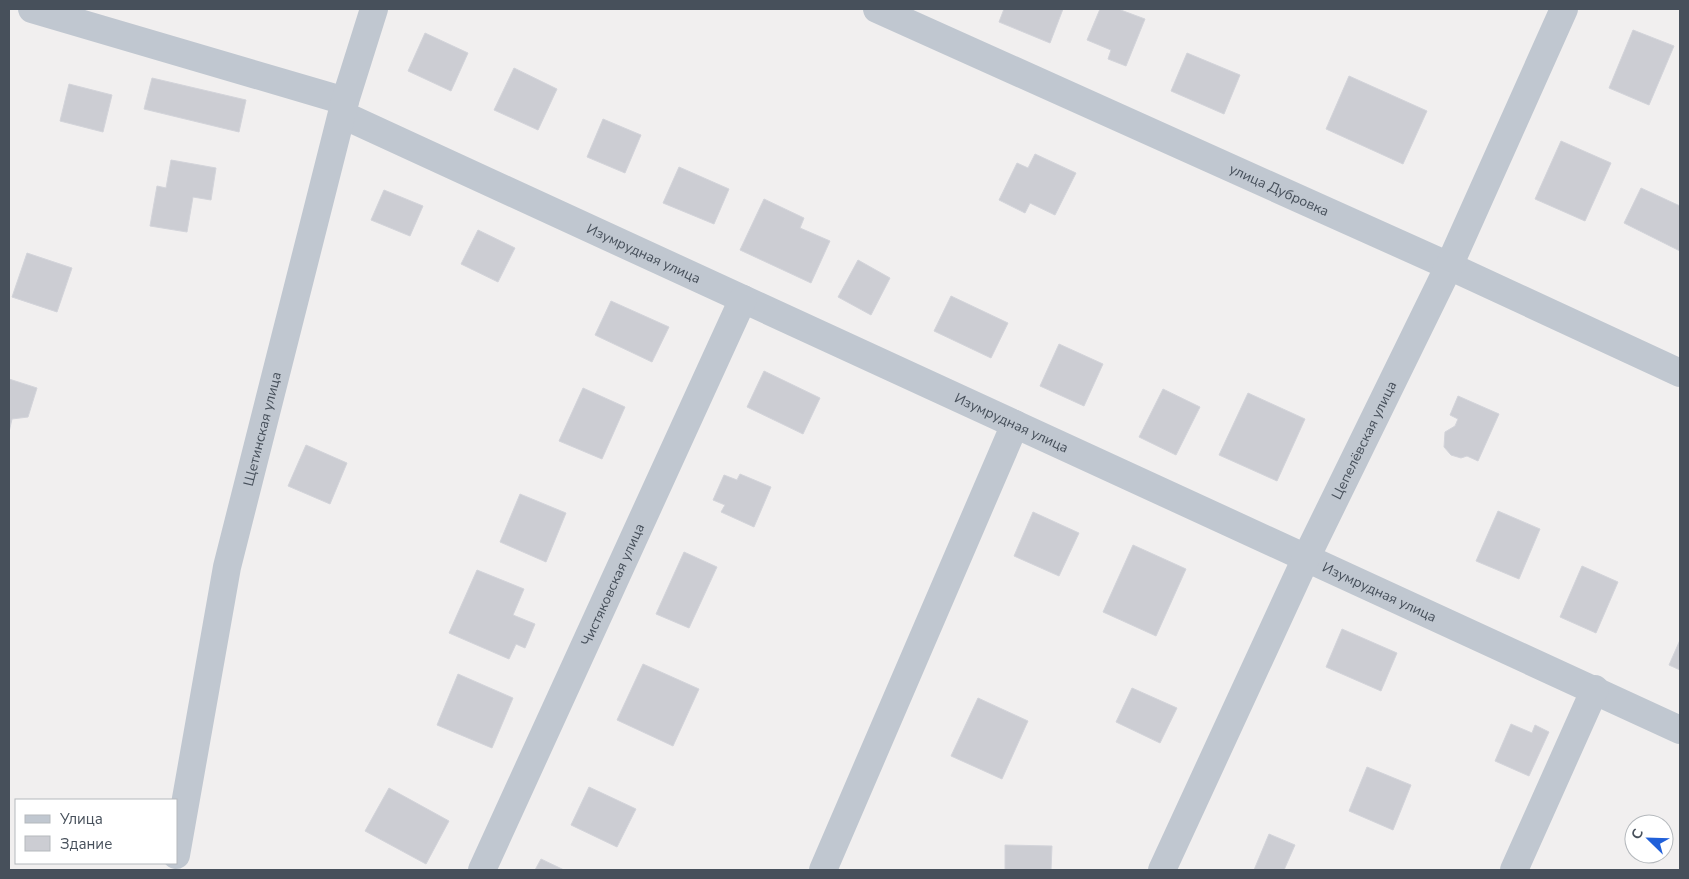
<svg xmlns="http://www.w3.org/2000/svg" width="1689" height="879" font-family="'Nunito Sans',sans-serif">
	<rect width="100%" height="100%" fill="#f1efef"/>
	<!-- building -->
	<path fill="#cccdd3" stroke="#d3d4da" d="M1004,9H1063L1050,43L999,22Z
		M1100,9H1118L1145,19L1126,66L1108,59L1111,50L1087,40Z
		M1633,30L1674,46L1649,105L1609,88Z
		M425,33L468,53L451,91L408,71Z
		M1187,53L1240,75L1224,114L1171,91Z
		M514,68L557,89L538,130L494,110Z
		M1349,76L1427,111L1403,164L1326,129Z
		M152,78L246,100L239,132L144,109Z
		M69,84L112,95L103,132L60,121Z
		M603,119L641,135L625,173L587,157Z
		M1561,141L1611,163L1585,221L1535,199Z
		M1035,154L1076,173L1055,215L1030,203L1025,213L999,200L1017,163L1028,168Z
		M171,160L216,168L211,200L193,197L187,232L150,226L157,186L166,188Z
		M679,167L729,189L714,224L663,203Z
		M1641,188L1680,206V251L1624,223Z
		M384,190L423,206L410,236L371,220Z
		M764,199L804,218L800,228L830,241L811,283L740,250Z
		M478,230L515,248L498,282L461,264Z
		M27,253L72,268L57,312L12,297Z
		M858,260L890,278L871,315L838,297Z
		M951,296L1008,323L991,358L934,331Z
		M611,301L669,327L652,362L595,335Z
		M1059,344L1103,364L1084,406L1040,386Z
		M764,371L820,398L803,434L747,407Z
		M9,379L37,388L28,417L12,419L9,432Z
		M583,388L625,407L602,459L559,441Z
		M1163,389L1200,407L1176,455L1139,437Z
		M1248,393L1305,419L1277,481L1219,455Z
		M1458,396L1499,414L1478,461L1467,456L1461,458L1451,455L1444,447L1445,432L1455,426L1458,419L1450,415Z
		M306,445L347,463L330,504L288,486Z
		M740,474L771,487L754,527L721,512L725,505L713,500L724,475L737,480Z
		M520,494L566,513L546,562L500,542Z
		M1498,511L1540,529L1519,579L1476,561Z
		M1033,512L1079,533L1059,576L1014,556Z
		M1133,545L1186,569L1156,636L1103,612Z
		M684,552L717,567L689,628L656,614Z
		M1582,566L1618,582L1596,633L1560,617Z
		M477,570L524,589L513,615L535,624L525,648L516,644L509,659L449,633Z
		M1342,629L1397,653L1381,691L1326,667Z
		M1680,640V670L1669,665Z
		M643,664L699,689L673,746L617,720Z
		M458,674L513,698L492,748L437,725Z
		M1132,688L1177,708L1160,743L1116,722Z
		M978,698L1028,721L1002,779L951,756Z
		M1511,724L1532,733L1535,725L1549,732L1529,776L1495,761Z
		M1367,767L1411,785L1393,830L1349,811Z
		M589,787L636,809L617,847L571,825Z
		M389,788L449,821L426,864L365,831Z
		M1269,834L1295,845L1284,870H1254Z
		M1005,845L1052,846L1051,870H1005Z
		M541,859L564,870H535Z"/>
	<g fill="none" stroke-linecap="round" stroke-linejoin="round">
		<!-- minor -->
		<g stroke="#c0c7d0" stroke-width="28">
			<path d="M32,9L345,101"/>
			<path id="s1" d="M877,9L1449,266L1680,373"/>
			<path id="s2" d="M343,115L1680,730"/>
			<path id="s3" d="M176,855L227,567L345,101L374,9"/>
			<path id="s4" d="M482,870L743,299"/>
			<path d="M823,870L1015,424"/>
			<path id="s5" d="M1162,870L1306,558L1449,266L1564,9"/>
			<path d="M1514,870L1595,689"/>
		</g>
	</g>
	<g text-anchor="middle" stroke-width="4" stroke-linejoin="round" paint-order="stroke">
		<!-- street labels -->
		<g font-size="14" fill="#47505b" stroke="#fff">
			<text dy="5" stroke="none"><textPath href="#s1" startOffset="441">улица Дубровка</textPath></text>
			<text dy="5" stroke="none"><textPath href="#s2" startOffset="331">Изумрудная улица</textPath></text>
			<text dy="5" stroke="none"><textPath href="#s2" startOffset="736">Изумрудная улица</textPath></text>
			<text dy="5" stroke="none"><textPath href="#s3" startOffset="435">Щетинская улица</textPath></text>
			<text dy="5" stroke="none"><textPath href="#s5" startOffset="475">Цепелёвская улица</textPath></text>
			<text dy="5" stroke="none"><textPath href="#s4" startOffset="314">Чистяковская улица</textPath></text>
			<text dy="5" stroke="none"><textPath href="#s2" startOffset="1141">Изумрудная улица</textPath></text>
		</g>
	</g>
	<!-- border -->
	<rect width="1689" height="879" fill="none" stroke="#47505b" stroke-width="20"/>
	<!-- legend -->
	<rect x="15" y="799" width="162" height="65" fill="#ffffff" stroke="#b5b9bd"/>
	<rect x="25" y="815" width="25" height="8" fill="#c0c7d0" stroke="#b5b9bd"/>
	<text x="60" y="824" font-size="15" fill="#47505b">Улица</text>
	<rect x="25" y="836" width="25" height="15" fill="#cccdd3" stroke="#b5b9bd"/>
	<text x="60" y="849" font-size="15" fill="#47505b">Здание</text>
	<!-- north arrow -->
	<g transform="translate(1649 839) rotate(293)"><circle r="24" fill="#ffffff" stroke="#b5b9bd"/>
	<path d="M0-4L9 19L0 12L-9 19Z" fill="#2160d9"/>
	<text y="-8" font-size="14" font-weight="bold" text-anchor="middle" fill="#47505b">С</text>
	</g>
</svg>
